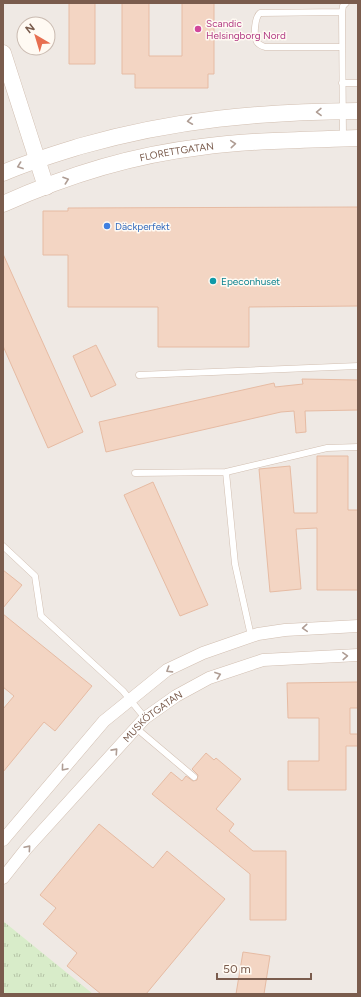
<svg xmlns="http://www.w3.org/2000/svg" width="361" height="997" font-family="Figtree,sans-serif">
	<defs>
		<pattern id="grass-tufts" width="24" height="20" patternUnits="userSpaceOnUse"><rect width="24" height="20" fill="#d8ecc9"/><path d="M3 7l-1-3M5 7V3M7 7l1-3M15 17l-1-3M17 17v-4M19 17l1-3" fill="none" stroke="#b4c2a5"/></pattern>
	</defs>
	<rect width="100%" height="100%" fill="#fdf6ec"/>
	<!-- industrial -->
	<path fill="#efe9e4" fill-rule="evenodd" d="M3,3H358V994H3ZM24,24H48V48H24Z"/>
	<!-- grass -->
	<path fill="url(#grass-tufts)" d="M3,921L93,994H3Z"/>
	<!-- building -->
	<path fill="#f3d5c3" stroke="#e6bba3" d="M69,3H95V64H69Z
		M122,3H149V56H182V3H214V74H208V88H135V74H122Z
		M358,207V306L249,307V347H158V307H68V255H43V211H68V208Z
		M3,254L83,432L48,448L3,346Z
		M96,345L116,385L91,397L73,356Z
		M302,379L358,380V410L305,411L306,432L296,433L294,411L281,412L106,452L99,422L274,383L275,387L303,384Z
		M317,456H348V510H358V590H317V528L296,529L301,589L270,592L259,469L290,466L294,513H317Z
		M153,482L208,605L180,616L124,495Z
		M3,570L22,585L3,608Z
		M3,614L92,686L55,731L44,722L3,772V709L14,696L3,687Z
		M358,682V708H350V734H358V746H346V790H288V761H319V718H288L287,683Z
		M206,753L214,760L216,758L241,779L216,809L234,824L229,831L253,851H286V920H250V874L152,794L171,772L182,781L186,776L193,781L197,780L198,775L192,769Z
		M99,824L153,868L167,851L225,899L146,994H101L67,966L77,953L43,924L56,908L40,895Z
		M243,952L270,956L264,994H236Z"/>
	<g fill="none" stroke-linecap="round" stroke-linejoin="round">
		<!-- service casing -->
		<g stroke="#d1beb0" stroke-width="7">
			<path id="service" d="M342,47H265C262,46 259,45 257,42C253,35 255,17 260,13L342,12
				M342,83H358
				M343,138L342,12L343,6L346,3
				M139,375L358,366
				M135,473L226,472
				M3,546L35,576L41,616L123,691L145,718
				M251,636L235,564L226,472L327,448L358,447
				M136,728L194,777"/>
		</g>
		<!-- minor casing -->
		<g stroke="#d1beb0" stroke-width="13">
			<g id="minor">
				<path d="M3,840L104,721L167,670L203,653L258,634L285,630L358,626"/>
				<path id="s1" d="M3,878L26,849L145,718L176,696L209,678L263,660L358,655"/>
			</g>
		</g>
		<!-- tertiary casing -->
		<g stroke="#d1beb0" stroke-width="17">
			<g id="tertiary">
				<path d="M3,53L46,187"/>
				<path d="M3,173C28,162 55,154 81,146C176,119 260,112 358,111"/>
				<path id="s2" d="M3,204C65,176 133,155 201,147C253,140 306,140 358,138"/>
			</g>
		</g>
		<!-- service -->
		<use href="#service" stroke="#fff" stroke-width="6"/>
		<!-- minor -->
		<use href="#minor" stroke="#fff" stroke-width="12"/>
		<!-- tertiary -->
		<use href="#tertiary" stroke="#fff" stroke-width="16"/>
	</g>
	<!-- one-way arrows -->
	<defs><path id="oneway-chevron" d="M-2-3.5L2.5 0L-2 3.5" fill="none" stroke-width="1.6" stroke-linecap="round" stroke-linejoin="round"/></defs>
	<g stroke="#af9d94">
		<use href="#oneway-chevron" transform="translate(319 112) rotate(179)"/>
		<use href="#oneway-chevron" transform="translate(190 121) rotate(172)"/>
		<use href="#oneway-chevron" transform="translate(233 144) rotate(-5)"/>
		<use href="#oneway-chevron" transform="translate(20 166) rotate(160)"/>
		<use href="#oneway-chevron" transform="translate(66 180) rotate(-19)"/>
		<use href="#oneway-chevron" transform="translate(305 628) rotate(176)"/>
		<use href="#oneway-chevron" transform="translate(345 656) rotate(-3)"/>
		<use href="#oneway-chevron" transform="translate(169 670) rotate(148)"/>
		<use href="#oneway-chevron" transform="translate(218 675) rotate(-20)"/>
		<use href="#oneway-chevron" transform="translate(115 751) rotate(-48)"/>
		<use href="#oneway-chevron" transform="translate(64 768) rotate(130)"/>
		<use href="#oneway-chevron" transform="translate(28 848) rotate(-49)"/>
	</g>
	<!-- markers -->
	<circle fill="#d1479c" stroke="#fffaf3" stroke-width="1.5" cx="198" cy="29" r="4"/>
	<circle fill="#3f7fe0" stroke="#fffaf3" stroke-width="1.5" cx="107" cy="226" r="4"/>
	<circle fill="#0f9aa8" stroke="#fffaf3" stroke-width="1.5" cx="213" cy="281" r="4"/>
	<g text-anchor="middle" stroke-width="3" stroke-linejoin="round" paint-order="stroke">
		<!-- hotel labels -->
		<g font-size="10" fill="#b23c85" stroke="#fffaf3" text-anchor="start">
			<text x="206" y="27">Scandic<tspan x="206" dy="12">Helsingborg Nord</tspan></text>
		</g>
		<!-- street labels -->
		<g font-size="10" fill="#7a5c4d" stroke="#fffaf3">
			<text dy="4" stroke="none"><textPath href="#s2" startOffset="182">FLORETTGATAN</textPath></text>
			<text dy="4" stroke="none"><textPath href="#s1" startOffset="221">MUSKÖTGATAN</textPath></text>
		</g>
		<!-- shop labels -->
		<g font-size="10" fill="#366cbe" stroke="#fffaf3" text-anchor="start">
			<text x="115" y="230">Däckperfekt</text>
		</g>
		<!-- culture labels -->
		<g font-size="10" fill="#0d838f" stroke="#fffaf3" text-anchor="start">
			<text x="221" y="285">Epeconhuset</text>
		</g>
	</g>
	<!-- border -->
	<rect width="361" height="997" fill="none" stroke="#7a5c4d" stroke-width="8"/>
	<!-- north arrow -->
	<g transform="translate(36 36) rotate(322)"><circle r="19" fill="#fffaf3" stroke="#cabbb1"/>
	<path d="M0-3L7 15L0 10L-7 15Z" fill="#e76f51"/>
	<text y="-6" font-size="11" font-weight="bold" text-anchor="middle" fill="#7a5c4d">N</text>
	</g>
	<!-- scale -->
	<path d="M217 973v6h94v-6" fill="none" stroke="#7a5c4d" stroke-width="2"/>
	<text x="223" y="973" font-size="12" fill="#7a5c4d" stroke="#fffaf3" stroke-width="3" paint-order="stroke">50 m</text>
</svg>
